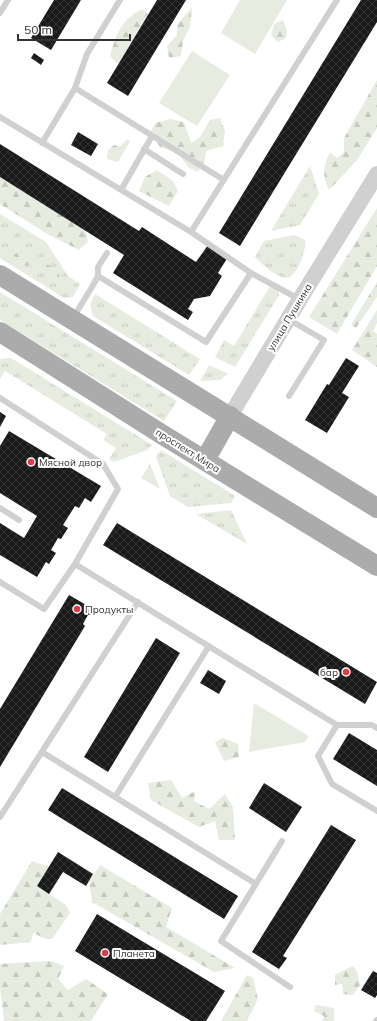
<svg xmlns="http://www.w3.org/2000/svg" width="377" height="1021" font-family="Mulish,sans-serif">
	<defs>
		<pattern id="grass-tufts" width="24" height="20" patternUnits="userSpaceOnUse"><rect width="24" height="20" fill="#e6ecdf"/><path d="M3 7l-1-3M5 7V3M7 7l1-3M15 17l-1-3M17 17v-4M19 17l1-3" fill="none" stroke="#c6cbc0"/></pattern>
		<pattern id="forest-firs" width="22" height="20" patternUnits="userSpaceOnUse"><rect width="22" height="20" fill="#e6ecdf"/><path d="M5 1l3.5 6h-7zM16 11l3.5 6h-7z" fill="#c6cbc0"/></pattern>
		<pattern id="building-cross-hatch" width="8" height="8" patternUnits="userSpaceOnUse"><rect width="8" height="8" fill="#1a1a1a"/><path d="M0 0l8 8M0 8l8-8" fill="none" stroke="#333"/></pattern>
	</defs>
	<rect width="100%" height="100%" fill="#fff"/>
	<!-- grass -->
	<path fill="url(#grass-tufts)" d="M310,166L319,194L300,225L271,231Z
		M0,214L46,242L68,276L80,284L73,297L64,298L0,258Z
		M294,235L305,240C307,249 297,278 286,278C278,278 260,263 255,257L264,241Z
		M272,283L278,288L279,295L235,367L215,357L224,340L234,346Z
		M0,292L177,401L164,421L0,320Z
		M95,294L200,359L189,375L93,316L90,304Z
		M11,358L152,445L147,450L114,462L109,459L116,448L103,440L107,434L5,371L0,379V359Z
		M209,365L228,374L220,380L200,381Z
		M161,450L235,496L231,503L188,507L170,496L156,457Z
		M150,464L160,489L141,478Z
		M231,510L247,544L196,514Z"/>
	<!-- forest -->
	<path fill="url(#forest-firs)" d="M192,7L190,27L183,41L181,56L169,58L167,46L177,35V25Z
		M142,9L148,14L118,64L110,56C116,34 121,20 142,9Z
		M283,20L287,31L286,38L278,42L271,36L274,24Z
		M377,80V128L357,160L329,190C322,176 323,166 330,152L337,158L344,152V138Z
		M220,118L225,131L223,146L206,151L205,160L198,172L189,168L178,153L160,147L150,133L155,123L170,119L184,122L191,143L200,137L210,120Z
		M127,139L130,141L118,162L107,159L108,150L114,145L120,147Z
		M157,170L173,181L178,191L169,206L139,191L145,177Z
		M0,177L86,231L88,242L79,250L49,235L0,204Z
		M377,208V266L337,334L309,317Z
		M22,249L58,271L60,278L48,277L29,265L22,266L14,255Z
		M377,282V297L356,328L351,325Z
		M377,310V323L373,331L377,334V367L352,350Z
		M223,738L238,744L239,757L224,761L215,742Z
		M171,780L182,798L195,791L194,801L209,809L225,794L233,807L235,840H219L215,821L199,827L151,800L148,783Z
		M32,861L49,867L37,886L66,905L70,913L52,939H46L33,933L31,942L0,945V914Z
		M100,865L172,908L166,927L235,968L214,972L92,902L89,881Z
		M51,961L64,966L58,979L68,990L86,979L108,994L91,1021H4L0,987V964Z
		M353,966L357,972L360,985L353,995L343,994L342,984L335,985V975Z
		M247,975L253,978L258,999L247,1021H221Z
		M316,1005L334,1008V1021H322L324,1016L314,1011Z"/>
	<!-- park -->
	<path fill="#e6ecdf" d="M240,0H287L255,54L221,33Z
		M192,51L230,75L197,126L159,103Z
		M254,703L309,736L305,742L249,752Z"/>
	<!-- building -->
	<path fill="url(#building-cross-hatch)" d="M54,0H81L51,50L31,38Z
		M157,0H186L128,96L107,83Z
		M361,0H377V22L240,246L219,233Z
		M34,53L44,60L41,65L31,58Z
		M78,132L98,144L91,156L71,145Z
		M0,144L139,231L142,227L196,262L208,245L228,257L218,273L222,276L210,296L194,299L188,309L193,312L188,320L113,273L124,255L0,177Z
		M346,358L359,366L342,393L349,397L327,433L305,420L327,384L329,385Z
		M0,412L6,416L0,427Z
		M9,431L101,486L91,502L85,498L79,508L75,506L63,525L68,528L61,539L58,538L51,550L56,553L49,564L46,562L37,577L0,555V523L24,538L37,516L0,493V446Z
		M117,523L377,682L365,704L103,545Z
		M69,595L88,606L92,605L96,611L95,614L88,615L83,624L85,626L0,767V709Z
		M156,638L180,653L108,772L84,757Z
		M208,670L226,681L219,694L200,683Z
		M349,733L377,750V786L333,759Z
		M264,783L302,807L286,832L249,808Z
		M62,788L238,896L224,919L48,810Z
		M331,825L356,840L283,956L287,958L279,969L252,952Z
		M58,852L93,874L86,886L63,872L49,894L37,886Z
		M97,914L225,991L206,1021H191L75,951Z
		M373,971L377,973V995L375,998L361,990Z"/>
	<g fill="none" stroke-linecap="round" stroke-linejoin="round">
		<!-- service -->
		<path stroke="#d0d0d0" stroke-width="6" d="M0,13L8,0
			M75,88L224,180
			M0,117L191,232L251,273L299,299
			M42,143L75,88L87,54L120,0
			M144,149L183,174
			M121,190L152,136
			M191,232L337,0
			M98,276L206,342L251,273
			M73,318L92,287L98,276V267L107,253
			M288,319L324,340L289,396
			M0,398L103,464L118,489L75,564L44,609L0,582
			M0,508L19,520
			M75,564L337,725H372L377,728
			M337,725L318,756L332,784L377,811
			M42,752L256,884
			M115,797L209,646
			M0,817L138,602
			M282,841L221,941L290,987
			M376,1021L377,1020"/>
		<!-- tertiary -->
		<path stroke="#d0d0d0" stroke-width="16" d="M230,416L300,299L377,174"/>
		<!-- primary -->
		<path stroke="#ababab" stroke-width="20" d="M0,275L377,508
			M0,332L163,435L377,566
			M205,460L230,416"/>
	</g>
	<!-- markers -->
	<g fill="#e63946" stroke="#fff" stroke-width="1.5">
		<circle cx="31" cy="462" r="4"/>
		<circle cx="77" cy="609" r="4"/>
		<circle cx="346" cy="672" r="4"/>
		<circle cx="105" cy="953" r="4"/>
	</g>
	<g text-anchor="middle" stroke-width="4" stroke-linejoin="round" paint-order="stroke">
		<!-- street labels -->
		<g font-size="10" fill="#333" stroke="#fff">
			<text transform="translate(289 317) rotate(-59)" y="4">улица Пушкина</text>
			<text transform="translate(188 450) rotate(32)" y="4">проспект Мира</text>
		</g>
		<!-- poi labels -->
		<g font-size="10" fill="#333" stroke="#fff" text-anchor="start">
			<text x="39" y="466">Мясной двор</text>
			<text x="85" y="613">Продукты</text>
			<text x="338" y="676" text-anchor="end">бар</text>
			<text x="113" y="957">Планета</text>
		</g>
	</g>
	<!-- scale -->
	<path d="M18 34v6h112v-6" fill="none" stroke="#333333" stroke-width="2"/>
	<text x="24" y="34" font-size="12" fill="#333333" stroke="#ffffff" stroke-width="3" paint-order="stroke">50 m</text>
</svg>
